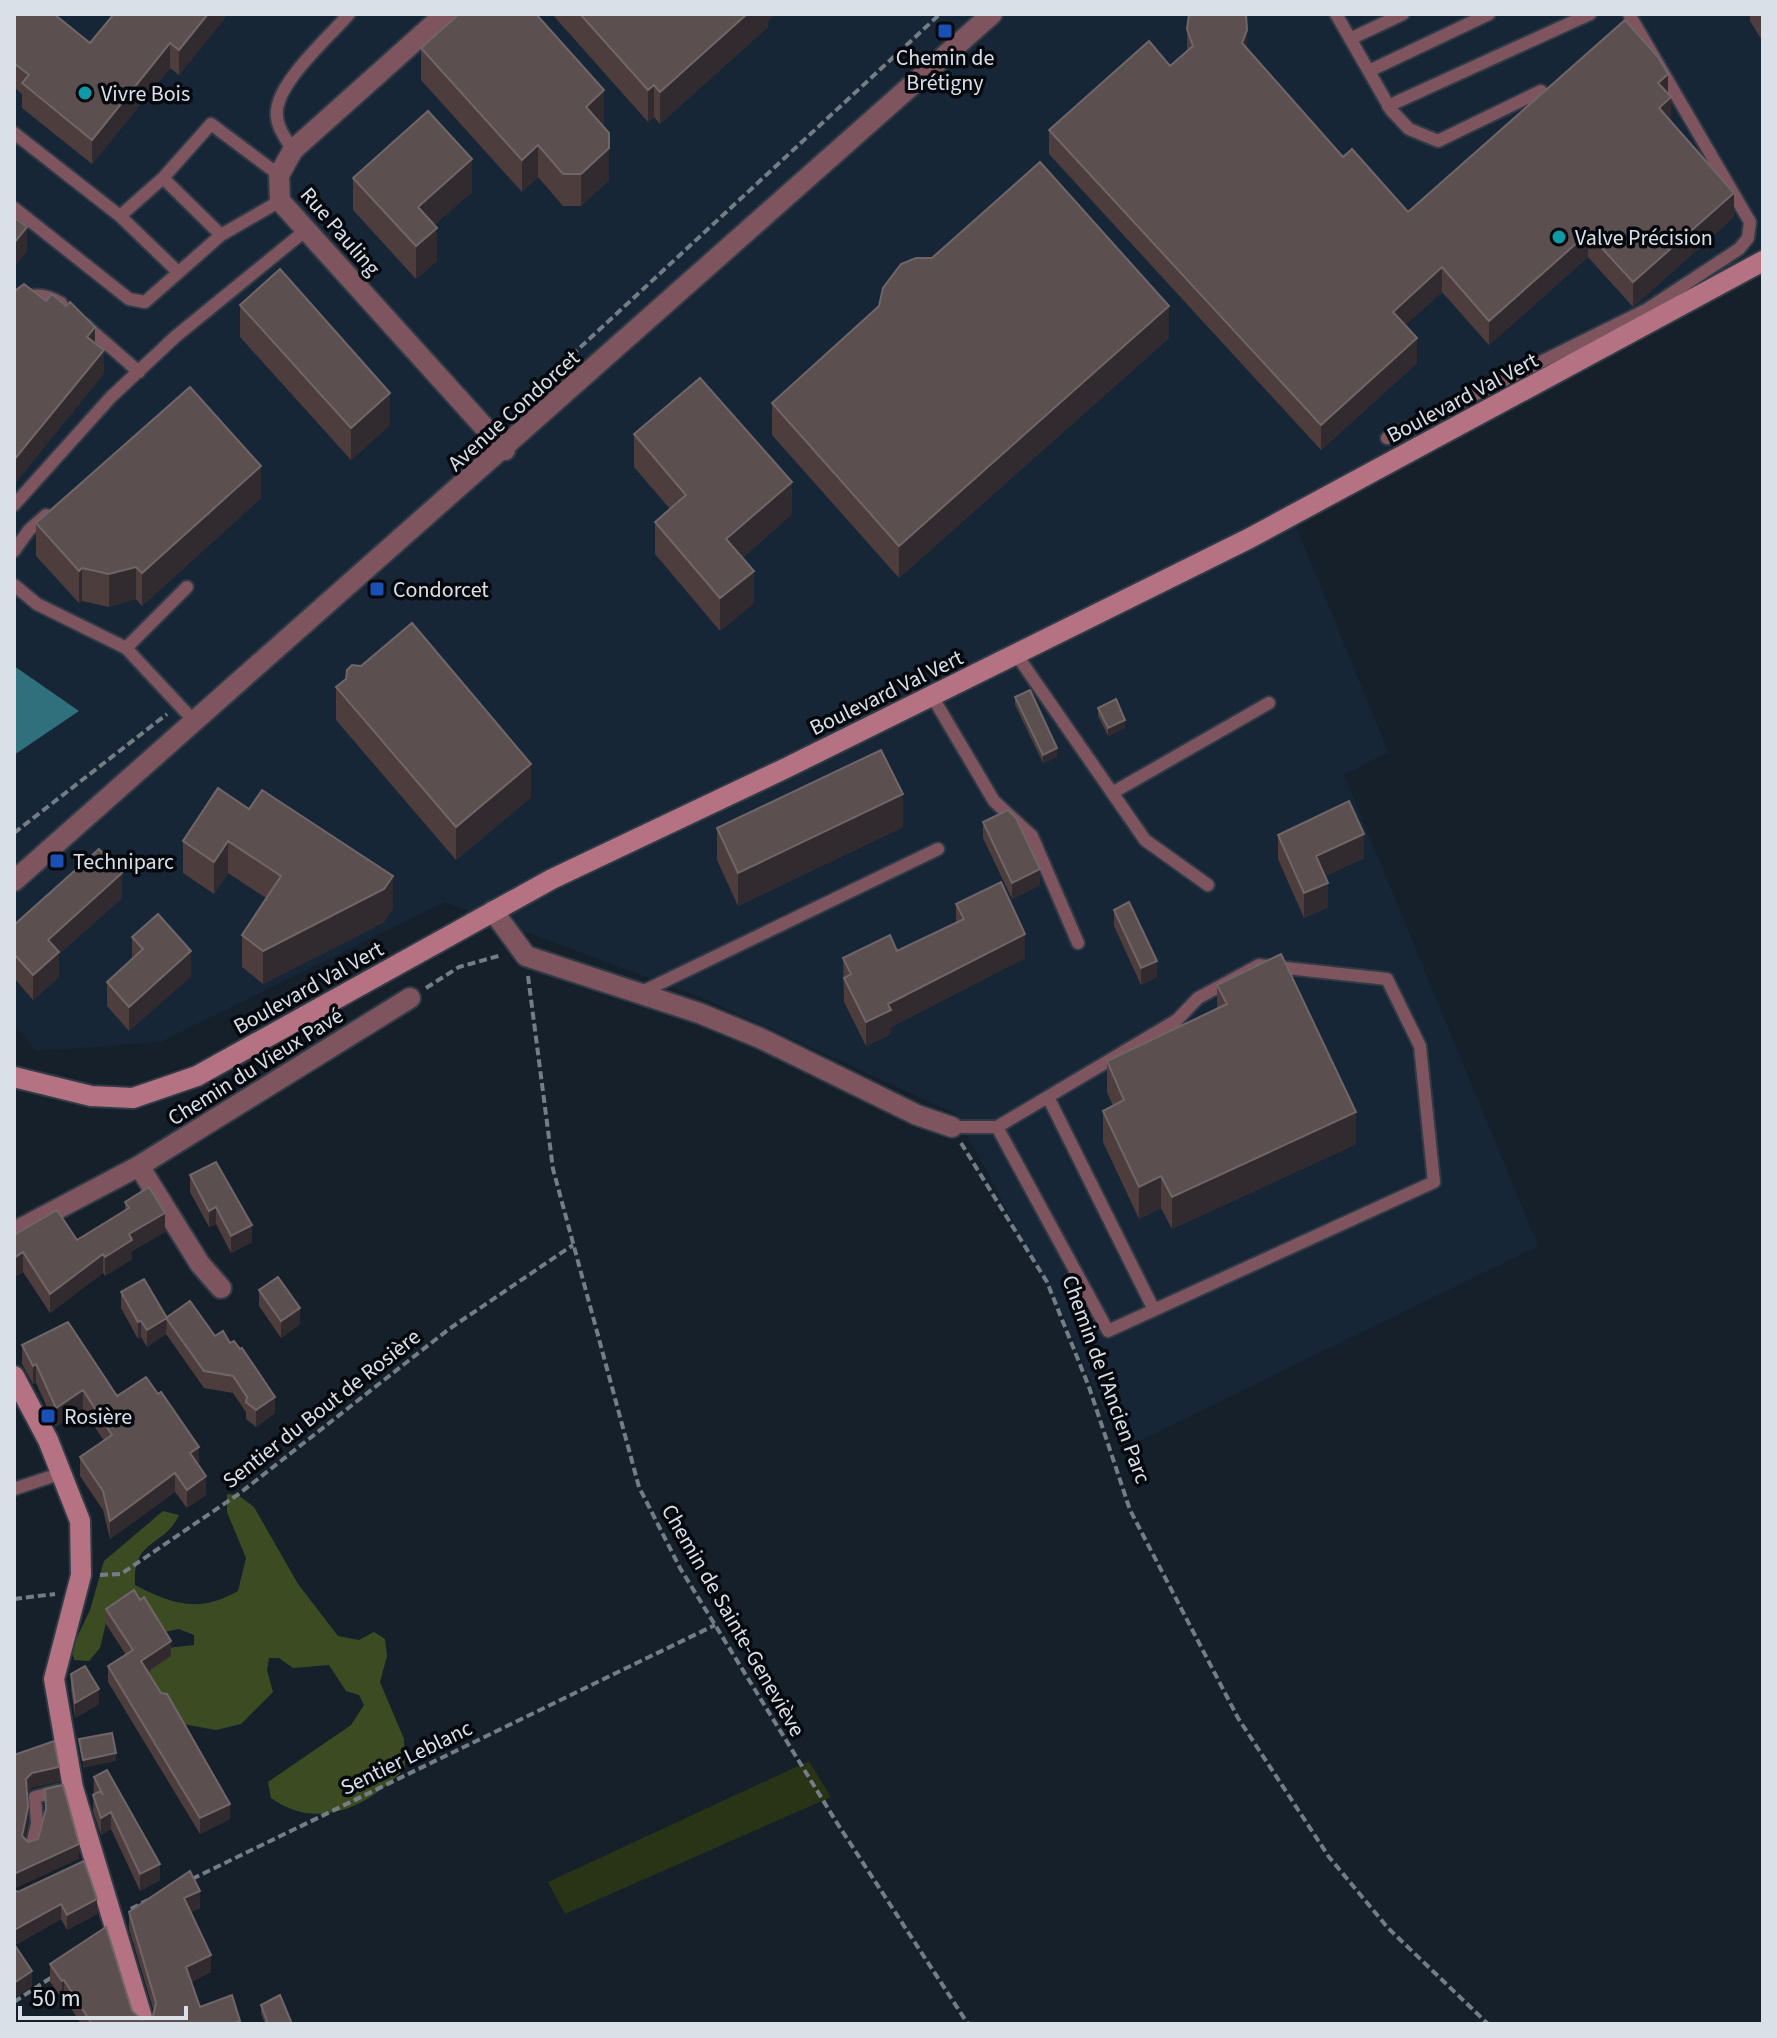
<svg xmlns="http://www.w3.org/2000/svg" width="1777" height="2038" font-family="'Source Sans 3',sans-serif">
	<rect width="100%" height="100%" fill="#15202b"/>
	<!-- built -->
	<path fill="#172637" d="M14,14H1763V251L1288,506L1388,752L1344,775L1538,1246L1121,1450L1062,1313L956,1114L703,998L445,902L160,1042L36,1051L14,1023Z"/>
	<!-- green -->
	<path fill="#283415" d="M809,1761L831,1797L565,1914L548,1882Z"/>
	<!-- forest -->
	<path fill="#3c4c22" d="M227,1494L238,1495L254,1507L298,1584L338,1636L359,1640L374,1632L385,1639L387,1656L380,1682L404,1739L405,1768C369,1806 318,1832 271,1798L268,1782L351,1725L364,1705L359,1695L346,1691L329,1665L293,1668L279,1658H269L267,1670L273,1692L241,1724L216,1730L183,1724L148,1676L159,1649L194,1645V1635L179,1629L164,1632L106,1623L100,1648L89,1661L74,1660L72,1648L90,1610L104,1561L163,1511L179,1515C164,1548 132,1538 135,1585C174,1605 199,1613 238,1591L246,1558L227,1512Z"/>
	<!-- water -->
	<path fill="#30707c" d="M14,666L79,711L14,755Z"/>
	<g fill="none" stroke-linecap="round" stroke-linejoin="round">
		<!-- lane casing -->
		<g stroke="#303b45" stroke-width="16">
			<path id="lane" d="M1336,14L1391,110L1409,129L1438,141L1541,91
				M1350,39L1403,14
				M1369,71L1489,14
				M1388,106L1590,14
				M14,133L120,216L178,272
				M293,150C285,138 275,125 277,110C280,80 329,37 349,14
				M163,178L221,235
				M14,208L129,299L145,302L221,235L280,201
				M120,216L163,178L211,124L279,175
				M14,306C27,291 46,294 61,303
				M84,324L139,372
				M1387,438L1646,310L1739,249L1748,238L1750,222L1629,14
				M14,505L111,397L175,337L306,230
				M14,551L29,530L46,515
				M14,585L37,604L126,648L194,721
				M126,648L187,587
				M1016,654L1145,840L1208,885
				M932,696L994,801L1032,836L1078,943
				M1112,793L1269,703
				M642,992L938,849
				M1048,1097L1154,1310
				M952,1127H997L1108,1331L1434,1182L1420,1046L1387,979L1259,965L1198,998L1177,1020L997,1127
				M14,1489L62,1473
				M31,1849L37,1823L35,1797L58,1791"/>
		</g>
		<!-- street casing -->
		<g stroke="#303b45" stroke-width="24">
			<path id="street" d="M445,14L293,150L279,175L280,201L505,450
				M14,881L992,14
				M493,911L526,956L699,1013L760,1038L917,1115L952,1127
				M139,1166L200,1264L221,1288
				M14,1232L139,1166L410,998"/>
		</g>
		<!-- secondary casing -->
		<g stroke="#303b45" stroke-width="24">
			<path id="secondary" d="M14,1077L91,1096L133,1098L197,1076L552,879L786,768L1248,539L1763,261
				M14,1376L48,1440L80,1521L81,1575L54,1679L73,1788L144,2024"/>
		</g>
		<!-- path -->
		<path stroke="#747d86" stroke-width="4" stroke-dasharray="8 4" stroke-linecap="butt" d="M545,380L940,14
			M14,833L167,714
			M528,976L553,1169L639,1487L680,1568L837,1823L968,2024
			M426,988L459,967L502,955
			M961,1143L1047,1282L1089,1387L1130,1510L1238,1718L1329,1857L1388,1928L1488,2024
			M100,1575L121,1574L240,1493L449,1329L573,1245
			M14,1599L55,1594
			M192,1879L715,1625
			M131,1909L148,1900
			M14,2002L52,1977"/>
		<!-- lane -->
		<use href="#lane" stroke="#7e545f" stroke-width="12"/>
		<!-- street -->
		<use href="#street" stroke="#7e545f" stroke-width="20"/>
		<!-- secondary -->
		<use href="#secondary" stroke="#b47283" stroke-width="20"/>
	</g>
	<!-- wall -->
	<path fill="#4e3d3d" d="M14,14L90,43L111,17L107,14H228L179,75L170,68L92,164L22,108V94L14,87Z
		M552,14H776L768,21V27L660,124L654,117L648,122Z
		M1750,14H1763V42L1750,21Z
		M1187,29L1247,49L1343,157L1408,212L1668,94L1671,122L1734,217L1633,307L1588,257L1489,345L1442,292L1405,325L1417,363L1321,450L1049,154V130L1170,66L1187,51Z
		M421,48L604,123L602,125L609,166V180L581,206H563L538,177L522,192L421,80Z
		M353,178L472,192L434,225L437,261L416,279L353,210Z
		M240,305L390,425L351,460L240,337Z
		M879,306L1169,338L899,578L772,435V403Z
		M634,434L792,514L742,558L754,603L720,631L655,554V522L670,509L634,467Z
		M261,498L142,606L136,599L109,607L82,601L79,603L36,556V523Z
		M336,687L531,797L456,860L336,720Z
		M1015,697L1057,757L1043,763L1015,705Z
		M1098,708L1125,728L1108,736L1098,716Z
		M218,788L393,908L384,922L263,984L242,967V935L266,898L228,873L214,894L183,873V841Z
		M983,822L1040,885L1012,899L983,838Z
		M903,827L738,906L717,860V828Z
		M1278,835L1364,858L1325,876L1328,907L1304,918L1278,859Z
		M122,898L59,954V977L33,1000L14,978V925Z
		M956,904L1025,958L891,1027V1034L866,1046L844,1002L843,958L897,951L956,923Z
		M1114,910L1157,977L1141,985L1114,926Z
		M132,937L191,976L129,1031L107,1006V982L132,959Z
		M1217,985L1356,1144L1172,1229L1161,1208L1139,1219L1103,1142V1111L1113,1106L1107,1092V1061L1217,1008Z
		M190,1175L252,1242L231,1253L216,1224L209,1227L190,1192Z
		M125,1202L165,1232L132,1251V1259L105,1276L103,1273L50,1313L23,1272L14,1277V1235L77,1240L125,1210Z
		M259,1290L300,1324L281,1338L259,1306Z
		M121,1292L167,1318L215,1336L275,1413L256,1427L246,1419V1412L233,1393L204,1388L166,1334L147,1347L141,1337L138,1339L121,1308Z
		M22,1345L117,1396L199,1466L206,1495L187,1508L175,1492L110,1539L103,1510L80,1476V1457L104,1441L83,1409L56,1427L36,1383L33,1384L22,1364Z
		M106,1609L171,1656L148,1672L230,1819L200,1834L108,1682V1666L126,1655L106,1624Z
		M71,1674L99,1704L75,1718L71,1689Z
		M94,1777L160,1880L140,1891L111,1829L101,1835L93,1811Z
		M14,1890L97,1914L67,1930L61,1919L15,1945L32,1986L14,1999Z
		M200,1908L191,1912L211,1972L191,1982L200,2007L240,2024H81L64,1997L62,1998L50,1982V1964L132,2011L142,2020L153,2016L154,2012L129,1929V1912Z
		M261,2005L292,2024H265L261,2013Z"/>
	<!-- shaded-wall -->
	<path fill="#312a2e" d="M208,14H228L179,75V50Z
		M747,14H776L768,21V27L660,124V92Z
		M1247,30V54L1242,43Z
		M170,43V68L92,164V140Z
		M1668,74V98L1658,83Z
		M654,85V117L648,122V90Z
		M604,90V123L586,139V107Z
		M1671,97V122L1659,108Z
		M609,133V180L581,206V174Z
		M538,145V177L522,192V160Z
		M472,159V192L418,239V207Z
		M1734,193V217L1633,307V282Z
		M27,227V252L14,267V243Z
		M437,228V261L416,279V246Z
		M1588,233V257L1489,345V321Z
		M1442,267V292L1393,336V312Z
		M1169,306V338L899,578V546Z
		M95,327V352L87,337Z
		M1417,338V363L1321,450V425Z
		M104,350V374L14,485V460Z
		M390,393V425L351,460V428Z
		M261,466V498L142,606V573Z
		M792,482V514L726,572V539Z
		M136,567V599L109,607V574Z
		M82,568V601L79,603V571Z
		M754,571V603L720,631V598Z
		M1125,720V728L1108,736V728Z
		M1057,748V757L1043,763V755Z
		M531,764V797L456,860V827Z
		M903,794V827L738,906V873Z
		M1364,834V858L1316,880V856Z
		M228,841V873L214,894V862Z
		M1040,869V885L1012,899V883Z
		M122,873V898L59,954V977L33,1000V975L48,940Z
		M393,876V908L384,922L263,984V951Z
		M1328,883V907L1304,918V893Z
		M1025,934V958L891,1027V1034L866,1046V1022L888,1004Z
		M191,951V976L129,1031V1007Z
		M1157,961V977L1141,985V968Z
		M1356,1112V1144L1172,1229V1197Z
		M1161,1176V1208L1139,1219V1187Z
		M216,1207V1224L209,1227V1211Z
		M165,1213V1232L132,1251V1259L105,1276V1257L129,1234Z
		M252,1225V1242L231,1253V1236Z
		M23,1252V1272L14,1277V1258Z
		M103,1254V1273L50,1313V1294Z
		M300,1308V1324L281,1338V1321Z
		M167,1318L166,1334L147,1347V1330Z
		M141,1321V1337L138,1339V1322Z
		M36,1364V1383L33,1384V1366Z
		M83,1390V1409L56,1427V1408Z
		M275,1397V1413L256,1427V1410Z
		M199,1447V1465L190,1453Z
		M175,1473V1492L110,1539V1521Z
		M206,1476V1495L187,1508V1490Z
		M171,1641V1656L141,1676V1661Z
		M99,1689V1704L75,1718V1703Z
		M116,1753V1761L83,1768V1760Z
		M59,1767V1782L32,1788L26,1794V1779L32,1773Z
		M230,1804V1819L200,1834V1818Z
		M28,1807V1822L22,1851V1836Z
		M111,1812V1829L101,1835V1818Z
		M79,1844V1859L14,1889V1874Z
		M160,1864V1880L140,1891V1874Z
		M200,1891V1908L184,1915V1898Z
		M97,1899V1914L67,1930V1915Z
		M61,1904V1919L14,1945V1930Z
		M211,1955V1972L186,1985V1967Z
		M32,1971V1986L14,1999V1983Z
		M64,1980V1997L62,1998V1981Z"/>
	<!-- building -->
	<path fill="#5c4f4f" stroke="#706667" stroke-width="2" d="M14,14H54L90,43L114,14H208L179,50L170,43L92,140L22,83L29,75L14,63Z
		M459,14H536L604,90L586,107L609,133V148L581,174H563L538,145L522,160L421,48Z
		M580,14H747L660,92L654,85L648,90Z
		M1189,14H1246L1247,30L1242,43L1343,157L1352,149L1408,212L1625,20L1658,57L1668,74L1658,83L1671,97L1659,108L1734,193L1633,282L1588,233L1489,321L1442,267L1393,312L1417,338L1321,425L1049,130L1149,41L1170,66L1193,46L1187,29Z
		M428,111L472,159L418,207L437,228L416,246L353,178Z
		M1040,162L1169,306L899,546L772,403L879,306L883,288L901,264L916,258H932Z
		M14,217L27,227L14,243Z
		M280,269L390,393L351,428L240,305Z
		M24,284L46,301L52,294L66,306L70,302L95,327L87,337L104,350L14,460V290H16Z
		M700,378L792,482L726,539L754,571L720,598L655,522L686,495L634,434Z
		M190,387L261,466L142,573L136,567L109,574L82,568L79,571L36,523Z
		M412,623L531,764L456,827L336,687L346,679L347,670L352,665L361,666Z
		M1030,690L1057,748L1043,755L1015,697Z
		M1116,699L1125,720L1108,728L1098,708Z
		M881,750L903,794L738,873L717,828Z
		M218,788L249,809L262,790L393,876L384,889L263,951L242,935L281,876L228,841L214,862L183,841Z
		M1349,801L1364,834L1316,856L1328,883L1304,893L1278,835Z
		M1008,810L1016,818L1040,869L1012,883L983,822Z
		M99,849L122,873L48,940L59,952L33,975L14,954V925Z
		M1001,882L1025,934L888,1004L891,1010L866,1022L844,978L851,974L843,958L890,935L897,951L964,919L956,904Z
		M1129,902L1157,961L1141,968L1114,910Z
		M158,914L191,951L129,1007L107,982L143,949L132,937Z
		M1281,954L1356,1112L1172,1197L1161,1176L1139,1187L1103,1111L1124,1100L1107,1061L1227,1004L1217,985Z
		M216,1162L252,1225L231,1236L216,1207L209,1211L190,1175Z
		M149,1187L165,1213L129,1234L132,1240L105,1257L103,1254L50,1294L23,1252L14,1258V1235L57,1210L77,1240L129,1208L125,1202Z
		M278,1277L300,1308L281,1321L259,1290Z
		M144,1279L167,1318L147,1330L141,1321L138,1322L121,1292Z
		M190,1301L215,1336L223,1331L230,1343L234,1341L240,1349L242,1348L275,1397L256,1410L246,1402L247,1397L233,1376L204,1371L166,1318Z
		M68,1322L117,1396L146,1377L158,1394L161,1392L199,1447L190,1453L206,1476L187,1490L175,1473L110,1521L103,1491L80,1457L112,1435L83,1390L56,1408L36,1364L33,1366L22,1345Z
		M134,1590L140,1600L144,1597L171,1641L141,1661L161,1693L167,1694L230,1804L200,1818L108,1666L133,1650L106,1609Z
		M85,1666L99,1689L75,1703L71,1674Z
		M112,1733L116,1753L83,1760L79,1739Z
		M54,1741L59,1767L32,1773L26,1779L28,1807L22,1836L28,1842L38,1839L46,1809L45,1789L63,1785L79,1844L14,1874V1755Z
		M107,1770L160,1864L140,1874L111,1812L101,1818L93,1795L100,1791L103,1795L94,1777Z
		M84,1861L97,1899L67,1915L61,1904L14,1930V1890L18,1892Z
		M190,1871L200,1891L184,1898L211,1955L186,1967L200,2007L232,1995L240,2021L232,2024H92L64,1980L62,1981L50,1964L106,1927L132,2011L142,2020L153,2016L156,2003L129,1912Z
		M14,1944L32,1971L14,1983Z
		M280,1995L292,2024H268L261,2005Z"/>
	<!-- markers -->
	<g fill="#1a4fb4" stroke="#05090e" stroke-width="3">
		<rect x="937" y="23" width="16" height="16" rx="4"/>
		<rect x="369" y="581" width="16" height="16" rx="4"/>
		<rect x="49" y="853" width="16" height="16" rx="4"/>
		<rect x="40" y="1408" width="16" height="16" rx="4"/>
	</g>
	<g fill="#0f9aa8" stroke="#05090e" stroke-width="3">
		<circle cx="85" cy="93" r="8"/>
		<circle cx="1559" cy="237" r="8"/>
	</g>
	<g text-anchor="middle" stroke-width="7" stroke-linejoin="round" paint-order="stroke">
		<!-- poi labels -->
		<g font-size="22" fill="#d9e0e8" stroke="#05090e" text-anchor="start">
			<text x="945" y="65" text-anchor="middle">Chemin de<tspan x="945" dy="25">Brétigny</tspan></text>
			<text x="101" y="101">Vivre Bois</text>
			<text x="1575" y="245">Valve Précision</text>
			<text x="393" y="597">Condorcet</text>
			<text x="73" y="869">Techniparc</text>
			<text x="64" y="1424">Rosière</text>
		</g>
		<!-- street labels -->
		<g font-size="22" fill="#d9e0e8" stroke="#05090e">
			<text transform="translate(341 231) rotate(49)" y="8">Rue Pauling</text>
			<text transform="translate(1462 397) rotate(-28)" y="8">Boulevard Val Vert</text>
			<text transform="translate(513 410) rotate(-42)" y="8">Avenue Condorcet</text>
			<text transform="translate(886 692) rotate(-26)" y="8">Boulevard Val Vert</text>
			<text transform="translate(308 987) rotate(-29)" y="8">Boulevard Val Vert</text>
			<text transform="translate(255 1066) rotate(-32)" y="8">Chemin du Vieux Pavé</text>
			<text transform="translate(1107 1379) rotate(70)" y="8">Chemin de l'Ancien Parc</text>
			<text transform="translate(321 1408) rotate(-38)" y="8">Sentier du Bout de Rosière</text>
			<text transform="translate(734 1620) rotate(60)" y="8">Chemin de Sainte-Geneviève</text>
			<text transform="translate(406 1757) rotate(-26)" y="8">Sentier Leblanc</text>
		</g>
	</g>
	<!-- border -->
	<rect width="1777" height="2038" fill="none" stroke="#d9e0e8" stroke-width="32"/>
	<!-- scale -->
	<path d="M20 2006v12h166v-12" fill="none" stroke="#d9e0e8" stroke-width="4"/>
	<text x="32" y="2006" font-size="24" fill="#d9e0e8" stroke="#05090e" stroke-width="6" paint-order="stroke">50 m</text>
</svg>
